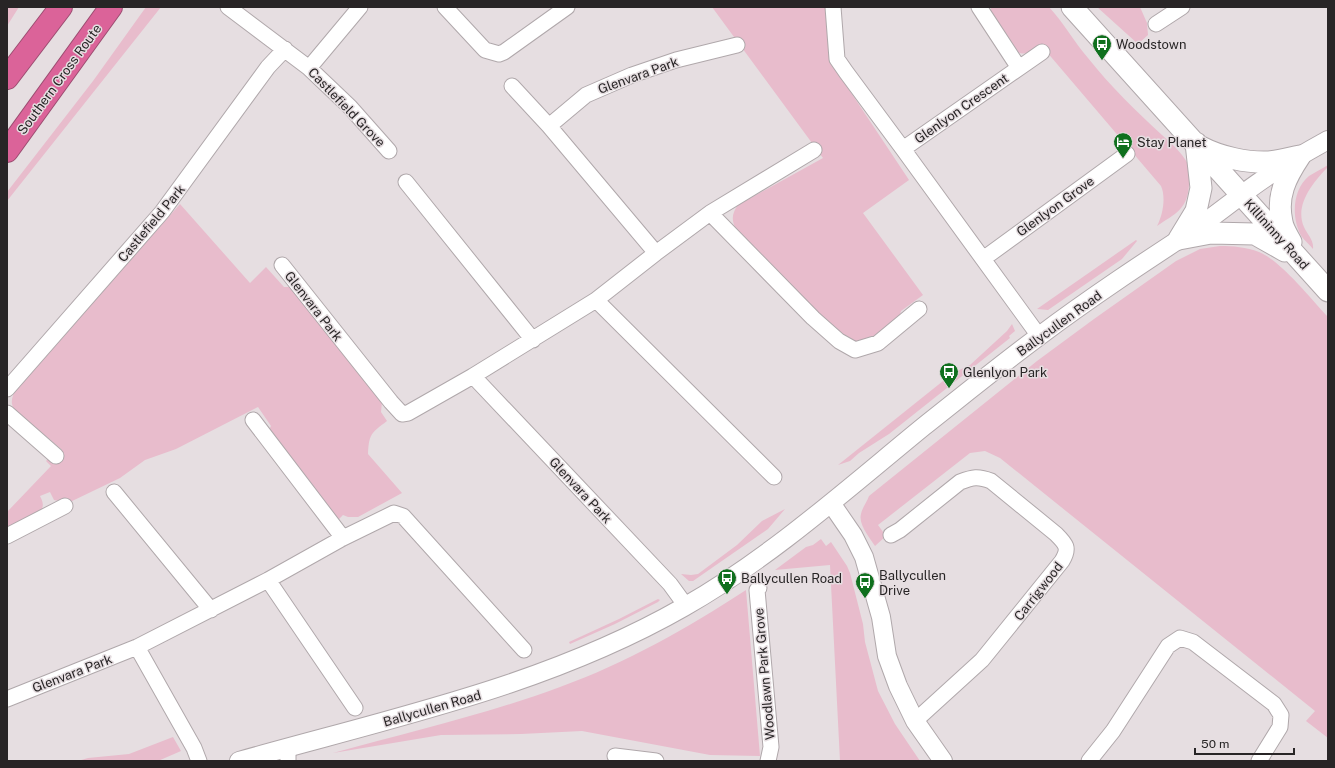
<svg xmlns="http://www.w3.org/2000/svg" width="1335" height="768" font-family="'Public Sans',sans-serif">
	<rect width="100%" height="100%" fill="#e6dee1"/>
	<!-- green -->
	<path fill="#e8bccc" d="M7,7H19L7,26Z
		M146,7H161L7,201V192L93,81Z
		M712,7H828L834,67L909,180L863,213L923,295L901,311L899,318L870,341H854L845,337L821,315L736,229C731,220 732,213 738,205L823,158Z
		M991,7H1049C1064,23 1074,42 1088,58C1110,86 1136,111 1162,135C1172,144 1187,157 1190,170C1191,175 1190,180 1189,185C1187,210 1176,213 1157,226C1163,215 1166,197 1161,186L1040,44C1033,49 1026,57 1018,52L991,13Z
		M1097,7H1140L1147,23L1148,35L1138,44Z
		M1328,165V167C1314,181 1294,205 1304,227C1307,234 1314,240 1313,249C1310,245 1305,241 1302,237C1291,219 1292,190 1309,176C1315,172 1322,169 1328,165Z
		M180,204L250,283L266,267L284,287H290L382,402L381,412L387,421C371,433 369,434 368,454L402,493L358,517H348L343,515L338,520L269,430L271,426L258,407L176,449L145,460L120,478L68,503L54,500L50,492L40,496C42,500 44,504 42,509C39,516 15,525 7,529V512L51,466L46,461L48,459L51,462L62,450L46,436H42C34,429 14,414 12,404C11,398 14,393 17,388Z
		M1136,240L1137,241L1122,259L1048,310L1037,309Z
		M1220,246C1233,246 1246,247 1259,252C1281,261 1311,299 1328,317V738L1306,721L1315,711L1000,458L985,451L970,453L878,525L886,536L875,546C870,538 858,524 861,514C862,508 867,502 869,496L1037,361L1094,319L1176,261L1200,249Z
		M1012,324L1015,331L1009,336L1010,338L889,434L859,453L850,461L838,465L953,373L970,365L1007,331Z
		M785,509L768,529L693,581H689L681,574L691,575L698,574L737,545L762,521Z
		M821,539L826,546L831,542L847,566L850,573L863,624L865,642L878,691L895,724L920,761H840L830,565L775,570L806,547L813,545Z
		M746,590L760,756L710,755L582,731L521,734L441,735L333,753C409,732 487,714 560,687C626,663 688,628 746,590Z
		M658,599L660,600L658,602L615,624L570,644L569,642L619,619Z
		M173,737L181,751L158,761H78L88,758L129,754Z"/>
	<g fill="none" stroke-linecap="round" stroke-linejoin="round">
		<!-- minor casing -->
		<g stroke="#b0a8ab" stroke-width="17">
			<path id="minor" d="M228,7L309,68L350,107L389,151
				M445,7L485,50L499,54L504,52L567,7
				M833,7L837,59L846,72L903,149L1039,336
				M1156,24L1182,7
				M309,68L360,7
				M1019,68L1042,52
				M512,86L549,126L656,253
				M549,126L586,95L632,75L676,60L737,45
				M903,149L1019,68L979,7
				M406,182L533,340
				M710,213L813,318L839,341L855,350L878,343L919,309
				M983,259L1127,154
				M282,265L391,402L402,414L408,413L473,376
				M596,300L774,477
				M7,389L162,212L268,67L285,49
				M7,413L56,456
				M253,420L343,538
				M114,492L211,610
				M891,535L900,530L960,482C973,477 978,476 991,481L1056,534C1066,544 1070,548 1062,561L982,660L915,721
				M7,536L65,506
				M268,580L355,708
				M759,588L757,590L771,747L768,761
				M686,606L670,584L473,376L596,300L656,253L710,213L814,150
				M137,647L194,748L199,761
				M7,699L137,647L268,580L343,538L394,513L403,516L524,650
				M288,748V761
				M615,756L656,761
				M1089,761L1113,731L1168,646L1180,638L1193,642L1274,704L1281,715L1280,727L1259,761"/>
		</g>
		<!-- tertiary casing -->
		<g stroke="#b0a8ab" stroke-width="20">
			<path id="tertiary" d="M831,503L853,535L864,557L881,617L887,656L898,686L915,721L943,761
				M239,761C391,718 546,686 684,607C770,558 846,490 923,427C961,397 999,366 1038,337C1091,297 1146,261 1201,225C1224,209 1245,191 1268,176C1287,163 1308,151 1328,140"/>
		</g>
		<!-- secondary casing -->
		<g stroke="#b0a8ab" stroke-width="23">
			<path id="secondary" d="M1072,7L1328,291
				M1201,147C1220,157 1247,163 1269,162C1279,161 1290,158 1300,156
				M1179,239L1211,233L1255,234L1285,251
				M1179,239L1196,211L1201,188L1196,143
				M1291,242C1288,236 1283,229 1282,222C1276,196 1286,177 1300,156"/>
		</g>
		<!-- motorway casing -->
		<g stroke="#9c4d71" stroke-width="24">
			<path id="motorway" d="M7,78L61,7
				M7,151L111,7"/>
		</g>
		<!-- minor -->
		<use href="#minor" stroke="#fff" stroke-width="15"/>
		<!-- tertiary -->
		<use href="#tertiary" stroke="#fff" stroke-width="18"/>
		<!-- secondary -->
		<use href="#secondary" stroke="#fff" stroke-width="21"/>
		<!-- motorway -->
		<use href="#motorway" stroke="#db6399" stroke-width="22"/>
	</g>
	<!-- icons -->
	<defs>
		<g id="bus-pin" transform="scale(1)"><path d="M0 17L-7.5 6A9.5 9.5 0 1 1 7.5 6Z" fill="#10701e" stroke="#e6dee1"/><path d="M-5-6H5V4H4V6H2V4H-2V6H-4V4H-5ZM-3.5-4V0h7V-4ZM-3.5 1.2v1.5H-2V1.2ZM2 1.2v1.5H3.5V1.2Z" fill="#fff"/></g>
		<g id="hotel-pin" transform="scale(1)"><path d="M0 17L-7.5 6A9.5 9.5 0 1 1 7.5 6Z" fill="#10701e" stroke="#e6dee1"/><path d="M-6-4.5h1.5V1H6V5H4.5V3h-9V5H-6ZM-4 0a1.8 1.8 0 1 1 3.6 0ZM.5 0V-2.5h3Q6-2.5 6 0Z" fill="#fff"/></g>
	</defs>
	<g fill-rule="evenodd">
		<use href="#bus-pin" x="1102" y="44"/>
		<use href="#hotel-pin" x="1123" y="142"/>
		<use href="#bus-pin" x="949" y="372"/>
		<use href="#bus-pin" x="727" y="578"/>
		<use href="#bus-pin" x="865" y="582"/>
	</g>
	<g text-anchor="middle" stroke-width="3" stroke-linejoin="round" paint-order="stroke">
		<!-- poi labels -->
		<g font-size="13" fill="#282526" stroke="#e6dee1" text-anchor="start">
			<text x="1116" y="49">Woodstown</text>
			<text x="1137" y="147">Stay Planet</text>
			<text x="963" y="377">Glenlyon Park</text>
			<text x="879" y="580">Ballycullen<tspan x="879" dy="15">Drive</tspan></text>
			<text x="741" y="583">Ballycullen Road</text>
		</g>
		<!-- street labels -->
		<g font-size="13" fill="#282526" stroke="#e6dee1">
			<text transform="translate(638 75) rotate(-20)" y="5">Glenvara Park</text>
			<text transform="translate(59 79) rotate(-54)" y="5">Southern Cross Route</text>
			<text transform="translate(347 107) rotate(46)" y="5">Castlefield Grove</text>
			<text transform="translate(961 108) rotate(-35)" y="5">Glenlyon Crescent</text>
			<text transform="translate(1055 206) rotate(-36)" y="5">Glenlyon Grove</text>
			<text transform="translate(151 223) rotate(-50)" y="5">Castlefield Park</text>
			<text transform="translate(1277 234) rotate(48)" y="5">Killininny Road</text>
			<text transform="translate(314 306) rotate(52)" y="5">Glenvara Park</text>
			<text transform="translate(1059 323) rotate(-36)" y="5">Ballycullen Road</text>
			<text transform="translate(581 490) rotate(47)" y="5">Glenvara Park</text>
			<text transform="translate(1038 591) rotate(-52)" y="5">Carrigwood</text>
			<text transform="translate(72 673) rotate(-21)" y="5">Glenvara Park</text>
			<text transform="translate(764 674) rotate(-95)" y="5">Woodlawn Park Grove</text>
			<text transform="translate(432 708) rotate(-16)" y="5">Ballycullen Road</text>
		</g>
	</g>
	<!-- border -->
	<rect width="1335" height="768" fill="none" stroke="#282526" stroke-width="16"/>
	<!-- scale -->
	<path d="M1195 748v6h99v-6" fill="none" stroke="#282526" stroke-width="2"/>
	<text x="1201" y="748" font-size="12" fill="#282526" stroke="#e6dee1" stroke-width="3" paint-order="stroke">50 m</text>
</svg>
